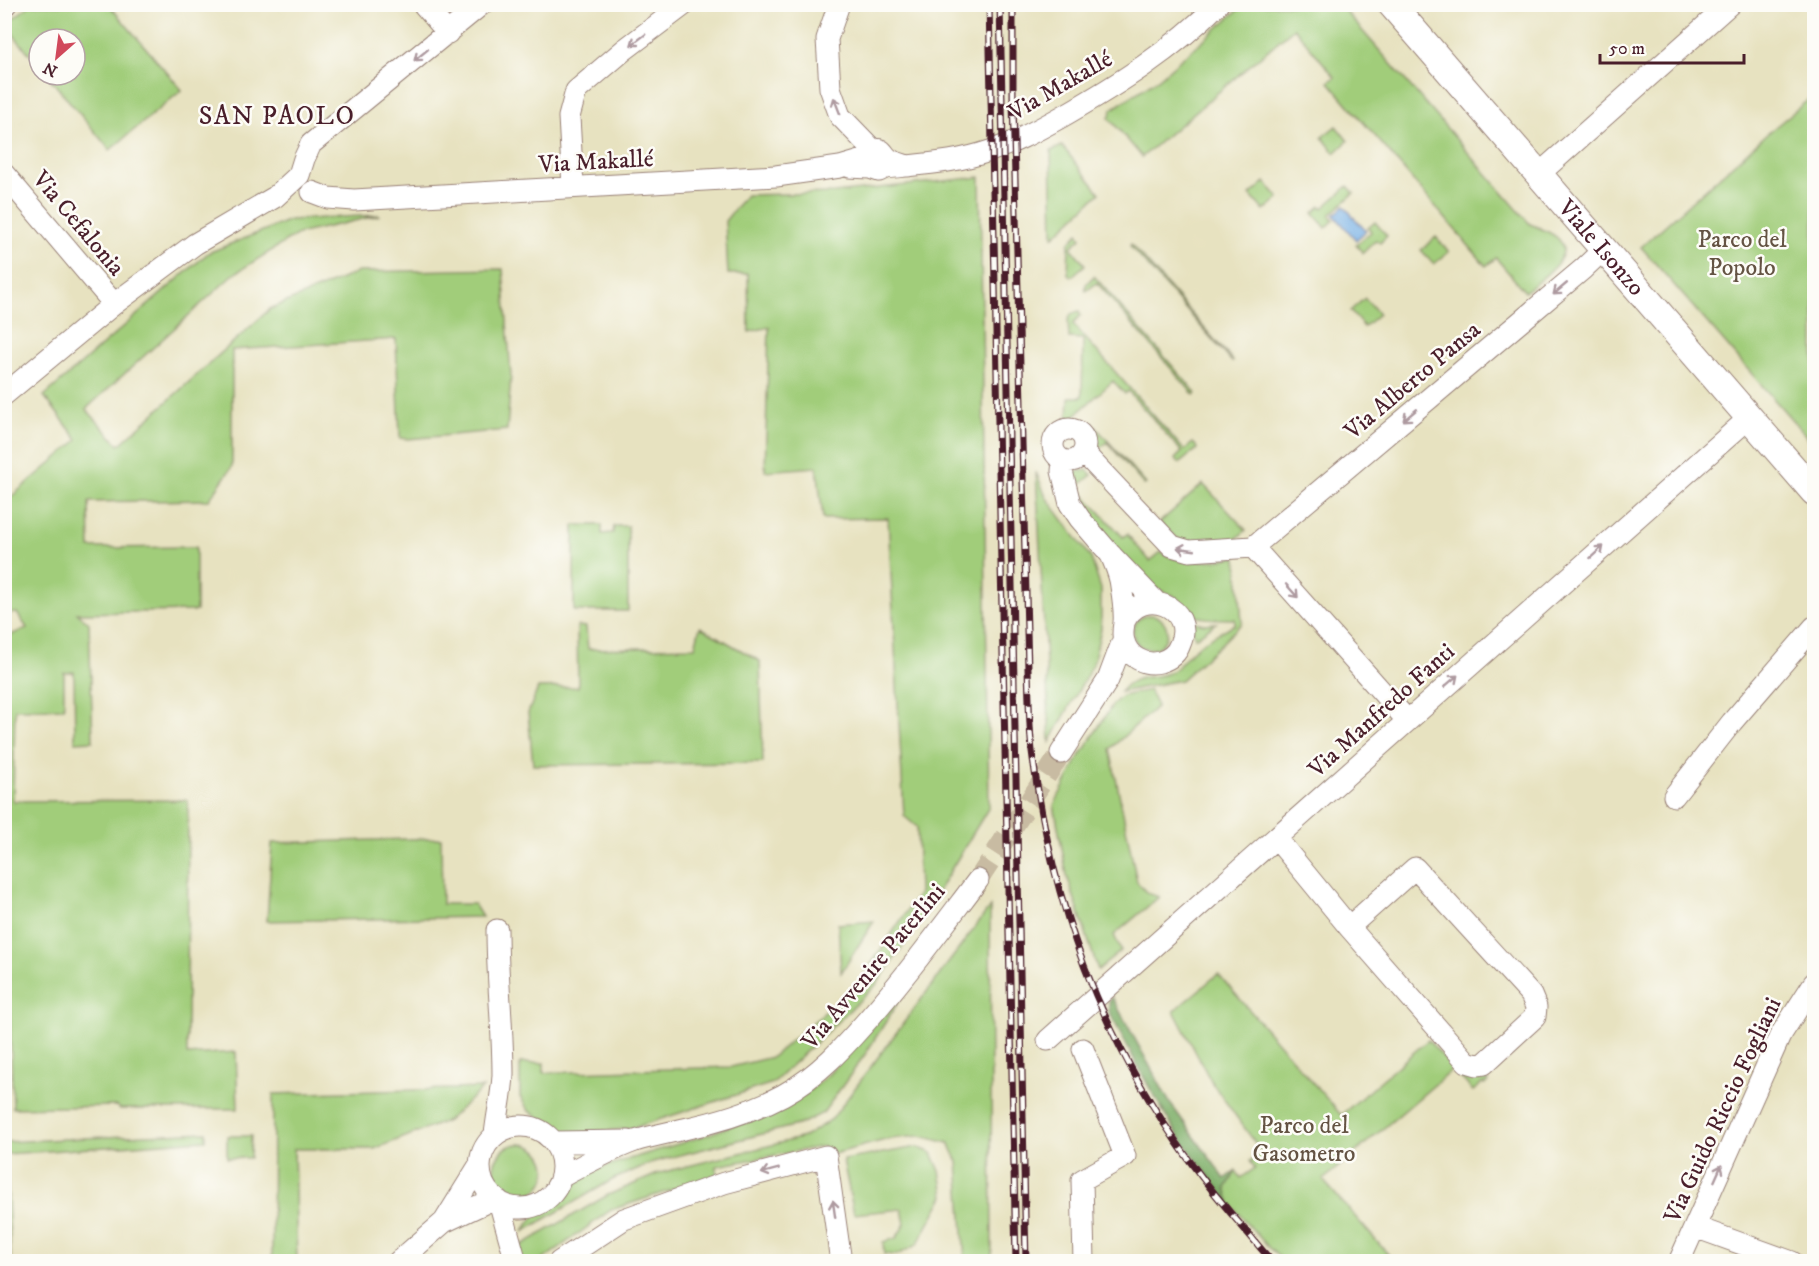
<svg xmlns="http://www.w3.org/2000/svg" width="1819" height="1266" font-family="'IM FELL DW Pica',serif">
	<rect width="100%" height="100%" fill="#fdfcf7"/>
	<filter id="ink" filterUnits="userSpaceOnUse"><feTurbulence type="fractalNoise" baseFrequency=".0167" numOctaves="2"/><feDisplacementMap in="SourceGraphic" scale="12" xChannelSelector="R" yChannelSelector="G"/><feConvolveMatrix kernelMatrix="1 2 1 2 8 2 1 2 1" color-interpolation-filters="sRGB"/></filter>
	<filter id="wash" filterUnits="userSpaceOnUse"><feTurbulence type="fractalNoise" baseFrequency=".008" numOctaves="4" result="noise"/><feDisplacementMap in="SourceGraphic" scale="24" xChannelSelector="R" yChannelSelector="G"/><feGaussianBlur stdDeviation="1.35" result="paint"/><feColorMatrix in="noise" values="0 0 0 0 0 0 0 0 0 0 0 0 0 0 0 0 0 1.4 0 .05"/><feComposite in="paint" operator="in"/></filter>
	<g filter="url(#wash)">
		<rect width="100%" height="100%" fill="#e7e2c0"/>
		<!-- green -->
		<path fill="#a1cd7a" stroke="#767652" stroke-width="1.5" d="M30,5H109L182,90L110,150L47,75H75V39H39V65L5,25Z
			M1244,5H1340L1530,224C1539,228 1555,233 1560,241C1574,259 1537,281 1525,292L1496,258L1486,266L1329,82L1335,77L1294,28L1142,157L1109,118L1112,109L1158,79Z
			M1814,95V445L1641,247L1768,133Z
			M1336,126L1348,141L1335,153L1322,137Z
			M1062,146L1100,193L1053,237L1051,151Z
			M980,177L989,807L920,921L877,984L773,1083L633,1128L569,1135L529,1111L520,1097V1063H544V1073L731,1067L772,1057L858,984L919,893L917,827L904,816L888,518L823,519L817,467L765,471L769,327L749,332L748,274H728L725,221L746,195L834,193Z
			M1265,182L1279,198L1264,211L1250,195Z
			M1348,186L1354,193L1330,215L1334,220L1326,228L1313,213L1321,206L1323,208Z
			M380,215L298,234L234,274L86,409L119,445L270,309L358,272L503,269L511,376L507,430L408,439L400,438L396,339L232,350V467L209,500L89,502L90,548L196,547V611L77,613L89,623L93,741L75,742L74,672L64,673V708L15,709L13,801L188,800L187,1055L236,1052L238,1109H119L118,1106L13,1108L6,912H4V638L27,628L17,613L5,614V582L8,574L4,570L5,502L78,440L44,396L208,253L290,220Z
			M1375,222L1387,236L1380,243L1376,240L1363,253L1356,245L1371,232L1368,228Z
			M1078,233L1081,238L1071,247L1085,265L1071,277L1068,274L1069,243Z
			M1436,237L1449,252L1434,264L1421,250Z
			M1131,244L1233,361L1232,362L1130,246Z
			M1094,276L1196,393L1194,395L1097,283L1086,291L1085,287L1087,283Z
			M1365,298L1379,314L1364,327L1350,311Z
			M1079,311L1081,315L1073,324L1184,450L1193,443L1196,446L1197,449L1180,463L1175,459L1182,452L1128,391L1125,394L1113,381L1072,418L1068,417L1069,397H1082L1083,339L1069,338L1068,320L1071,314Z
			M1093,424L1146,484L1144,485L1107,442L1096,452C1092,445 1092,438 1085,429Z
			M1087,470L1092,475L1077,487L1123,537L1127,534L1150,561L1161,552C1184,567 1211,560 1237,557L1242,623L1221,644L1181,680L1120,692C1137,671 1151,681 1171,672C1180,667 1184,658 1191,652C1203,640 1221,632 1235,624V619C1217,619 1198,619 1181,612L1185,605L1174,596L1133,579L1080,519L1073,472Z
			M1036,472L1046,497L1091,558L1101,589V629L1093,664L1050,742Z
			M1203,484L1246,530L1235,540L1184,544L1159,523Z
			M574,525H602V534L613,533L614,526H628V611H574Z
			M1133 632a17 17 0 1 1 34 0a17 17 0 1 1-34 0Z
			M1190,621L1204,624L1216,623L1195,638Z
			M577,626L586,627L588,649L695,647L700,627L760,661L763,763L533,765L528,713L538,688L578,687Z
			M1149,690L1157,706L1110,749L1137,882L1147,893L1159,897L1114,935L1121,951L1098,970L1067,876L1054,805L1077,761L1113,704L1122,696Z
			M441,838L442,904H474L482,917L267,921L272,843Z
			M990,907L992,1261H965L958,1162L949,1143L920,1136L889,1139L826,1156L824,1146L717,1166V1175L611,1210L541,1261H516L513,1250L608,1195L660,1173L804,1137L832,1119Z
			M874,921L841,973L838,924Z
			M1218,974L1341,1115L1428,1040L1454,1069L1481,1075L1488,1082L1484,1085L1483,1083L1473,1091L1453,1069L1323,1180L1394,1261H1283L1268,1247L1231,1205L1226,1188L1236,1171L1241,1178L1255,1168L1250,1161L1262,1152L1212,1083L1174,1011Z
			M912,980L866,1053L823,1113L801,1124L653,1162L612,1180L523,1232L534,1216L553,1204L568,1182L584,1173L704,1136L776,1109L805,1094L829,1074Z
			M483,1088L447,1121L374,1149H294L297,1261H272L273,1094Z
			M206,1132V1140L6,1154L11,1261H5V1142Z
			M227,1136H251L250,1158H227Z
			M494 1170a26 26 0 1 1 52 0a26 26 0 1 1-52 0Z
			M917,1147L932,1153L940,1171L944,1196L917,1245L897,1255L884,1254L883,1242L896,1238L905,1224L902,1209L854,1214L843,1160Z"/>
		<!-- forest -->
		<path fill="#80b06a" stroke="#65684a" stroke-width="1.5" d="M1112,997L1170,1103L1225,1179L1236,1171L1226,1188L1231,1205C1211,1179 1191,1154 1173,1127C1149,1090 1129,1050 1109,1011V1002Z"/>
		<!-- water -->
		<path fill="#74afe5" stroke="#5f6788" stroke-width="1.5" d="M1344,206L1366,231L1356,240L1334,215Z"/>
	</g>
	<g filter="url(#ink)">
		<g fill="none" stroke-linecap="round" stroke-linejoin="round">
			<!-- minor-tunnel -->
			<path stroke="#c8bba2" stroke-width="21" stroke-dasharray="21 10" stroke-linecap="butt" d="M978,880L1061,753"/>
			<!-- minor casing -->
			<g stroke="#988076" stroke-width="23">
				<path id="minor" d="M423,4L448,33
					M839,4L827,39L830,88L840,116L874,151
					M4,5L6,4
					M849,167L870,168L879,171L885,168C917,165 949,163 980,154C1009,146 1036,131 1063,116C1117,85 1173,50 1218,4
					M4,174L114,304
					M1538,175L1730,4
					M573,187L569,117L576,91L624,50L685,4
					M312,192L328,198L354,200L776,176L840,167L867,159L872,151C884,147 881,152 888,158C892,162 902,164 908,166
					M4,395L114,304L195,244L275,197L299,175L304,159L311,144L482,4
					M1053 445a16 16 0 1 1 32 0a16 16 0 1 1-32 0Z
					M1084,453L1172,546L1189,551L1253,547L1583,269L1603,250
					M1063,461L1062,471L1070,504L1080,519L1111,555L1156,602
					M1253,547L1407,720
					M1111,555C1115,565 1120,575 1121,586C1123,598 1125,611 1124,623C1123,629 1122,635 1124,641C1128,657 1145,666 1160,662C1170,659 1177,653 1180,644C1196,608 1142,584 1124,622
					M1061,753L1108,680L1123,640
					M1674,796L1732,722L1814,627
					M1276,838L1349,927L1467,1062L1477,1065L1484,1064L1535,1017L1536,1007L1531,995L1415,868L1349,927
					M1048,1040L1749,418
					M1083,1049L1125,1156L1082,1180L1084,1262
					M480 1167a41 41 0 1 1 82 0a41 41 0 1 1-82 0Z
					M495,1135C497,1115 502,1095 503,1075C503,1027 497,979 497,930
					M555,1142L629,1141
					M561,1177C585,1164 610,1150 635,1141C651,1136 668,1133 684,1129C717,1122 753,1111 783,1095C818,1076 845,1046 871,1016C909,973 943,926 978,880
					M499,1201L516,1262
					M444,1222L480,1164
					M1695,1227L1792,1262
					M398,1262L444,1222L495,1198
					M559,1262L624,1219L724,1183L826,1156L841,1262
					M1679,1262L1780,1036L1814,983"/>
			</g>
			<!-- major casing -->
			<g stroke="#988076" stroke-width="29">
				<g id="major">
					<path id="s1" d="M1391,4L1814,492"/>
				</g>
			</g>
			<!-- minor -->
			<use href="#minor" stroke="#fff" stroke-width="21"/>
			<!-- major -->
			<use href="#major" stroke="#fff" stroke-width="27"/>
			<!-- rail casing -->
			<g stroke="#4a1f2b" stroke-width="7">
				<path id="rail" d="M989,4L1016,1262
					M1000,4L1026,1262
					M1013,4V102L1028,669C1029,696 1029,724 1032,751C1052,904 1099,1035 1189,1160C1207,1185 1226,1208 1246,1231C1255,1241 1263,1252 1273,1262"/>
			</g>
			<!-- rail -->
			<use href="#rail" stroke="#fdfcf7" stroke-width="4.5" stroke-dasharray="14" stroke-linecap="butt"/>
		</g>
		<!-- one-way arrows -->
		<defs><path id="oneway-shaft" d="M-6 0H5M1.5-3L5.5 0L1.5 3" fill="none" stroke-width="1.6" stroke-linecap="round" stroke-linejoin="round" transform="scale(1.5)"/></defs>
		<g stroke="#ae9aa0">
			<use href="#oneway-shaft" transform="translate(638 40) rotate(143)"/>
			<use href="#oneway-shaft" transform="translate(421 55) rotate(141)"/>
			<use href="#oneway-shaft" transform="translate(837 106) rotate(-111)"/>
			<use href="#oneway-shaft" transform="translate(1560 289) rotate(140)"/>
			<use href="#oneway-shaft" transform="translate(1410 415) rotate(140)"/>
			<use href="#oneway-shaft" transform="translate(1186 549) rotate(-172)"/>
			<use href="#oneway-shaft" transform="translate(1597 552) rotate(-42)"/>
			<use href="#oneway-shaft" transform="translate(1292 591) rotate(48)"/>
			<use href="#oneway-shaft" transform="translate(1451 681) rotate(-41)"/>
			<use href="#oneway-shaft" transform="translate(770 1171) rotate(165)"/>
			<use href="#oneway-shaft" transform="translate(1718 1173) rotate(-66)"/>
			<use href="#oneway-shaft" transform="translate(834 1209) rotate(-98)"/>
		</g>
	</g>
	<g text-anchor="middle" stroke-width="5" stroke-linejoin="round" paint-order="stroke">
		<!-- street labels -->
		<g font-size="24" fill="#4a1f2b" stroke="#fdfcf7">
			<text transform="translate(1060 85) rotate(-30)" y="8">Via Makallé</text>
			<text transform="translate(596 161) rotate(-3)" y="8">Via Makallé</text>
			<text transform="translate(79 223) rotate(50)" y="8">Via Cefalonia</text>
			<text dy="8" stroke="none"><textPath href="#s1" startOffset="322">Viale Isonzo</textPath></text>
			<text transform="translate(1412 380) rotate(-40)" y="8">Via Alberto Pansa</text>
			<text transform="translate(1381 710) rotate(-42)" y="8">Via Manfredo Fanti</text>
			<text transform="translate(873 966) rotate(-50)" y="8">Via Avvenire Paterlini</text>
			<text transform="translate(1722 1110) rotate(-65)" y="8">Via Guido Riccio Fogliani</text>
		</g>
		<!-- park labels -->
		<g font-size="24" fill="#645343" stroke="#fdfcf7">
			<text x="1742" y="247">Parco del<tspan x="1742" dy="28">Popolo</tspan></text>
			<text x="1304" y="1133">Parco del<tspan x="1304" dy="28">Gasometro</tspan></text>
		</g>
		<!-- neighbourhood labels -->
		<g font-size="26" letter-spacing="1.5" fill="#4a1f2b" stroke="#fdfcf7">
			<text x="277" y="124">SAN PAOLO</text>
		</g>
	</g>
	<!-- margin -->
	<rect width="1819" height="1266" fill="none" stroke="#fdfcf7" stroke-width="24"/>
	<!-- north arrow -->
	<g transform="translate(57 57) rotate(208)"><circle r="28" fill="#fdfcf7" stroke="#b5a4a5" stroke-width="1.5"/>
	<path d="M0-4.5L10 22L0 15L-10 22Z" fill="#d1495b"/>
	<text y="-9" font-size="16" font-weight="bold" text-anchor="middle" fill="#4a1f2b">N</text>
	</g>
	<!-- scale -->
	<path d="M1600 54v9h144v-9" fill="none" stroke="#4a1f2b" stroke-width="3"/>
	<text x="1609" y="54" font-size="18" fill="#4a1f2b" stroke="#fdfcf7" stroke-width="4.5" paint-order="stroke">50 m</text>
</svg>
